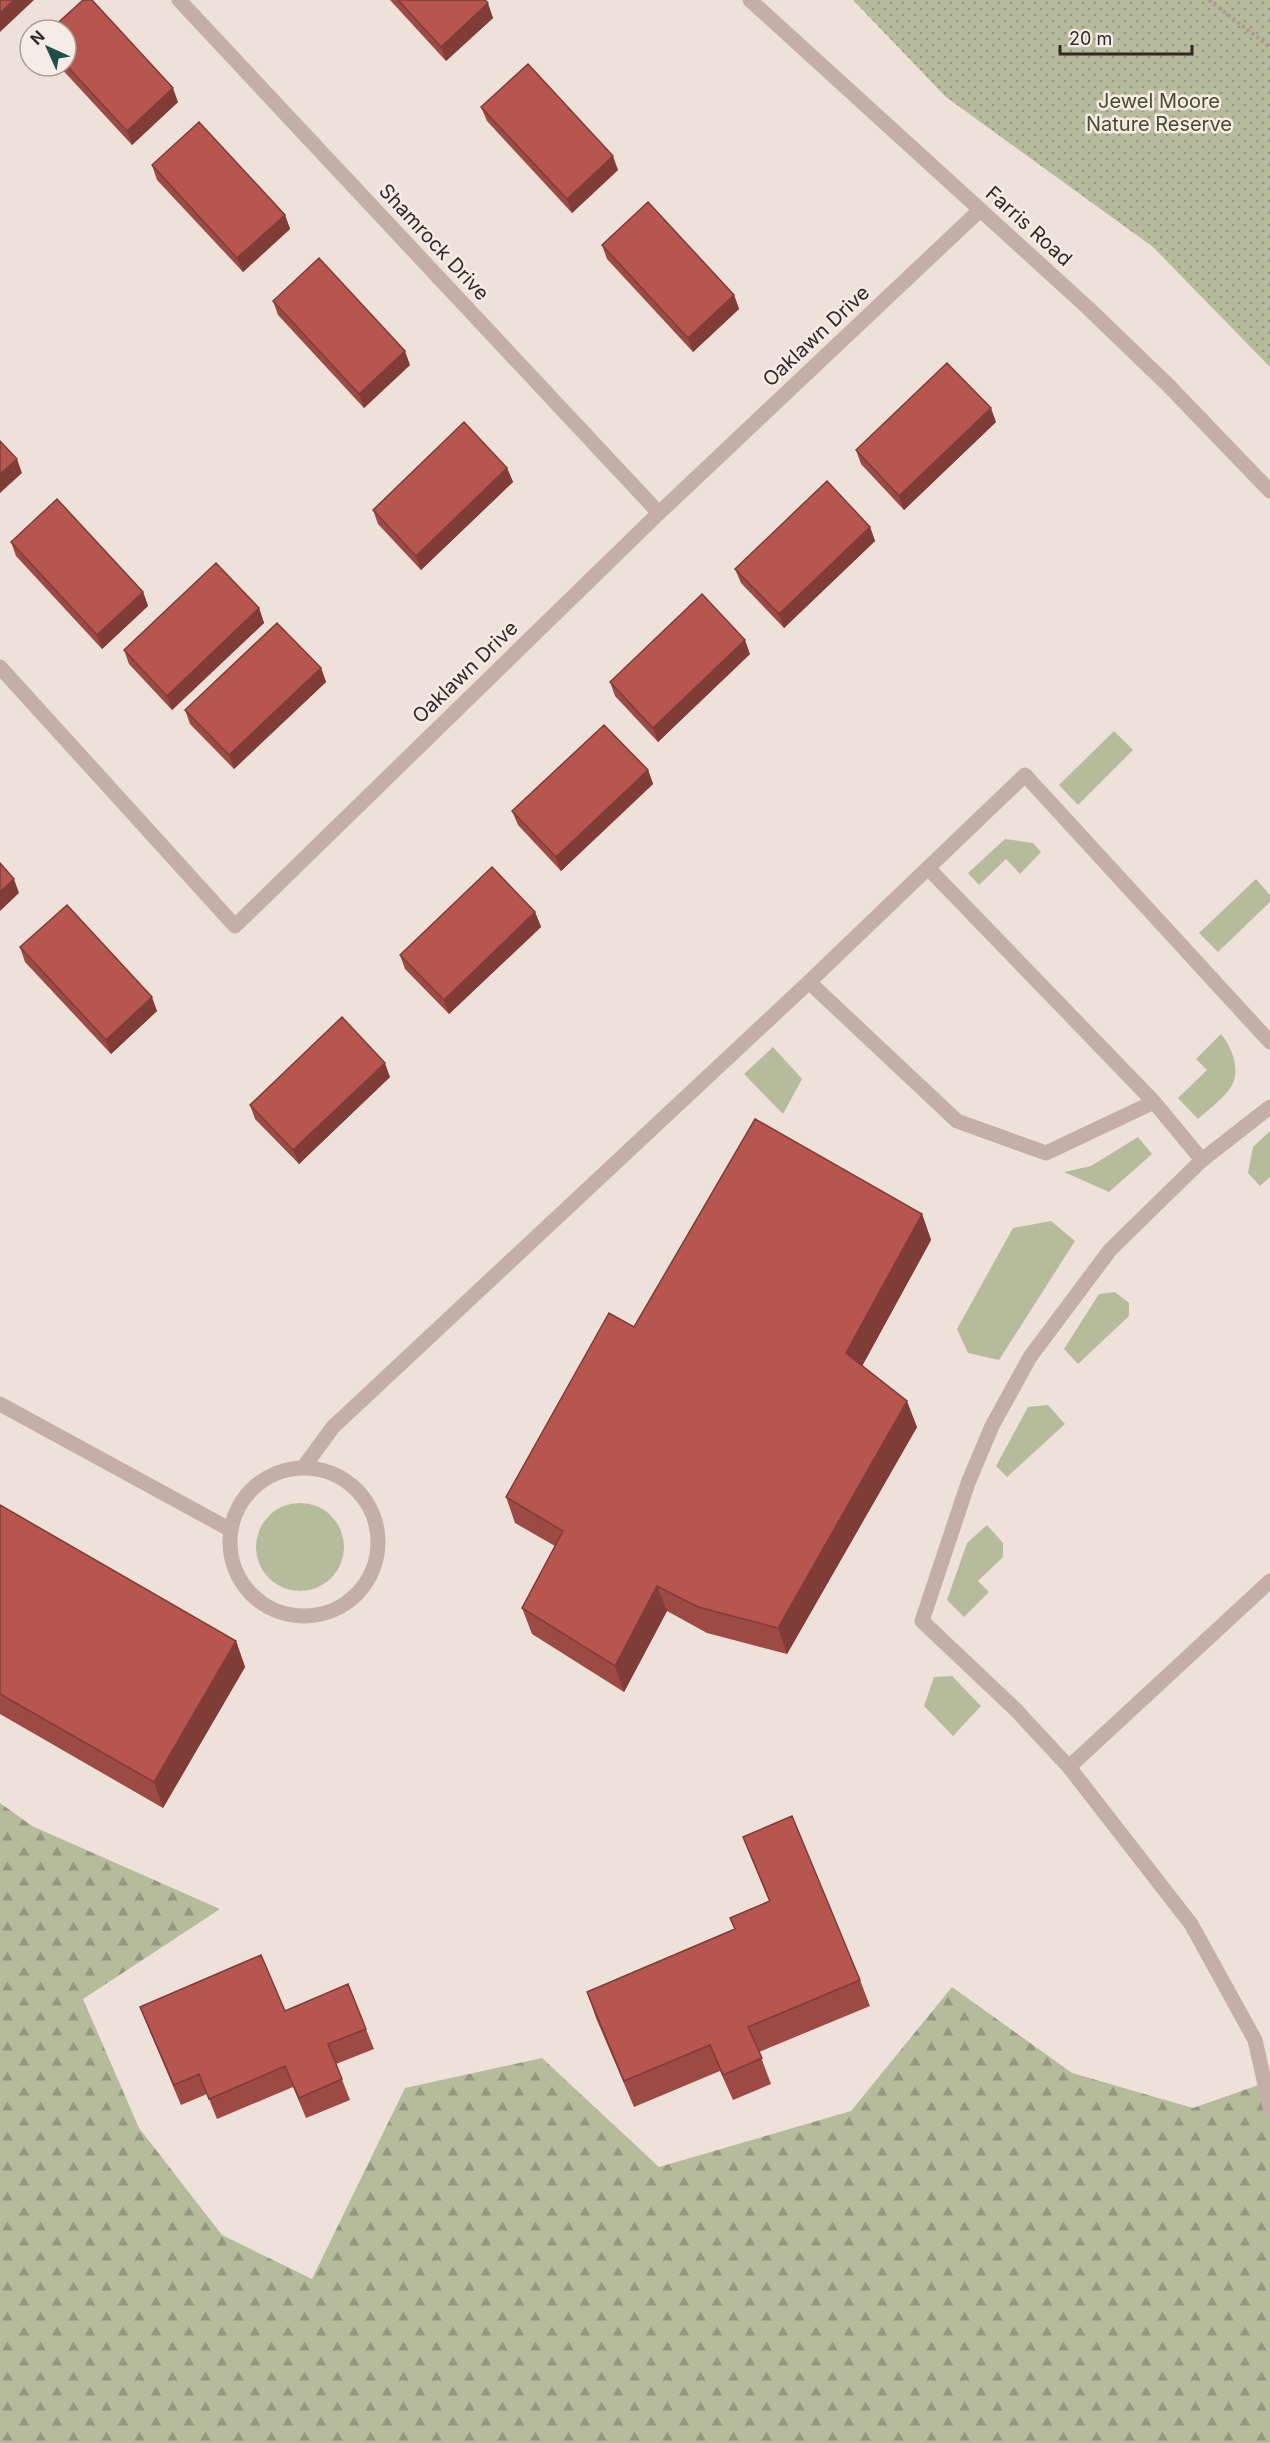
<svg xmlns="http://www.w3.org/2000/svg" width="1270" height="2443" font-family="Inter,sans-serif">
	<defs>
		<pattern id="forest-firs" width="22" height="20" patternUnits="userSpaceOnUse" patternTransform="scale(1.5)"><rect width="22" height="20" fill="#b6bb9c"/><path d="M5 1l3.5 6h-7zM16 11l3.5 6h-7z" fill="#95987f"/></pattern>
		<pattern id="park-dots" width="8" height="8" patternUnits="userSpaceOnUse" patternTransform="scale(1.5)"><rect width="8" height="8" fill="#b6bb9c"/><path d="M2 2h.1M6 6h.1" fill="none" stroke="#95987f" stroke-width="1.8" stroke-linecap="round"/></pattern>
	</defs>
	<rect width="100%" height="100%" fill="#eee1da"/>
	<!-- grass -->
	<path fill="#b6bb9c" d="M1114,731L1133,750L1078,805L1059,785Z
		M1005,839L1033,843L1041,852L1020,874L1006,859L979,885L968,873Z
		M1256,879L1270,895V902L1218,952L1199,933Z
		M1221,1034C1233,1048 1242,1074 1229,1090C1220,1101 1208,1110 1198,1119L1178,1098L1207,1070L1196,1059Z
		M773,1047L802,1079L783,1114L744,1074Z
		M1270,1131V1177L1260,1186L1248,1173L1253,1147Z
		M1138,1137L1152,1154L1109,1192L1064,1172L1091,1166Z
		M1051,1221L1075,1241L999,1360L968,1353L957,1329L1013,1228Z
		M1115,1292L1129,1303V1316L1078,1364L1064,1349L1099,1294Z
		M1048,1405L1065,1424L1007,1477L996,1466L1028,1407Z
		M256 1547a44 44 0 1 1 88 0a44 44 0 1 1-88 0Z
		M987,1525L1003,1543V1557L978,1581L989,1592L964,1617L947,1600L967,1543Z
		M952,1676L981,1706L953,1736L924,1706L934,1677Z"/>
	<!-- forest -->
	<path fill="url(#forest-firs)" d="M0,1803L32,1826L220,1909L83,1999L139,2128L222,2235L312,2279L405,2088L542,2058L659,2167L851,2111L952,1987L1072,2073L1193,2108L1270,2081V2443H0Z"/>
	<!-- park -->
	<path fill="url(#park-dots)" d="M853,0H1270V367L1153,247L946,97Z"/>
	<g fill="none" stroke-linecap="round" stroke-linejoin="round">
		<!-- path -->
		<path stroke="#b09992" stroke-width="4" stroke-dasharray="3 3" stroke-linecap="butt" d="M1209,0L1270,47"/>
		<!-- minor -->
		<path stroke="#c4afa8" stroke-width="15" d="M179,0L659,513
			M750,0L1087,307L1168,385L1270,491
			M0,667L235,926L659,513L980,210
			M929,869L1154,1102
			M1270,1042L1025,775L809,982L957,1121L1046,1153L1154,1102L1202,1160L1110,1250L1030,1357L992,1426L968,1483L922,1621L1016,1710L1069,1767L1191,1924L1255,2040L1270,2107
			M1202,1160L1270,1107
			M0,1404L231,1530
			M230 1542a74 74 0 1 1 148 0a74 74 0 1 1-148 0Z
			M303,1468L333,1427L809,982
			M1069,1767L1270,1581"/>
	</g>
	<!-- wall -->
	<path fill="#9d4944" d="M390,0H485L493,18L446,61Z
		M66,30L178,102L132,145L59,66H66Z
		M481,107L618,170L572,213L487,121Z
		M152,165L285,215L290,229L243,272L157,180Z
		M602,245L734,295L739,309L693,352L607,259Z
		M273,301L410,365L364,408L278,315Z
		M996,422L904,510L861,464L856,450Z
		M507,468L513,482L421,570L378,524L373,510Z
		M870,527L875,541L784,628L741,583L735,569Z
		M11,542L143,592L148,606L102,649L16,556Z
		M259,608L264,623L172,710L129,664L124,650Z
		M750,654L658,742L615,696L610,682Z
		M321,668L326,682L234,769L190,724L185,710Z
		M648,770L653,784L561,871L518,825L512,811Z
		M535,912L541,927L449,1014L405,969L400,955Z
		M20,947L157,1011L111,1054L25,962Z
		M390,1077L299,1164L255,1119L250,1105Z
		M922,1214L931,1240L862,1366L917,1427L787,1654L707,1633L667,1611L624,1692L532,1634L522,1608L555,1546L515,1523L506,1497L634,1327Z
		M0,1505L236,1641L245,1667L163,1808L0,1714Z
		M743,1837L860,1980L870,2006L759,2052L771,2084L733,2100L720,2071L634,2107L596,2018L587,1992L735,1930L730,1918L769,1901L753,1862Z
		M140,2007L285,2011L366,2029L374,2049L336,2064L350,2100L306,2118L293,2087L217,2119L207,2094L181,2105L148,2027Z"/>
	<!-- shaded-wall -->
	<path fill="#803c37" d="M14,0H34L0,32V13Z
		M488,3L493,18L446,61L441,47Z
		M173,88L178,102L132,145L127,131Z
		M613,156L618,170L572,213L567,199Z
		M285,215L290,229L243,272L237,258Z
		M734,295L739,309L693,352L688,338Z
		M405,351L410,365L364,408L359,394Z
		M991,408L996,422L904,510L899,496Z
		M17,459L22,473L0,493V474Z
		M507,468L513,482L421,570L416,556Z
		M870,527L875,541L784,628L779,614Z
		M143,592L148,606L102,649L97,635Z
		M259,608L264,623L172,710L167,696Z
		M745,640L750,654L658,742L653,728Z
		M321,668L326,682L234,769L229,755Z
		M648,770L653,784L561,871L556,857Z
		M14,879L19,893L0,911V892Z
		M535,912L541,927L449,1014L444,1000Z
		M152,997L157,1011L111,1054L106,1040Z
		M385,1063L390,1077L299,1164L293,1150Z
		M922,1214L931,1240L855,1379L846,1353Z
		M907,1401L917,1427L787,1654L778,1628Z
		M657,1586L667,1611L624,1692L615,1666Z
		M236,1641L245,1667L163,1808L154,1782Z"/>
	<!-- building -->
	<path fill="#b7554f" stroke="#803c37" stroke-width="1.5" d="M0,0H14L0,13Z
		M83,0H92L173,88L127,131L66,65V30H50Z
		M398,0H485L488,3L441,47Z
		M528,64L613,156L567,199L481,107Z
		M199,122L285,215L237,258L152,165Z
		M648,202L734,295L688,338L602,245Z
		M319,258L405,351L359,394L273,301Z
		M947,363L991,408L899,496L856,450Z
		M464,422L507,468L416,556L373,510Z
		M0,441L17,459L0,474Z
		M827,481L870,527L779,614L735,569Z
		M57,499L143,592L97,635L11,542Z
		M216,563L259,608L167,696L124,650Z
		M702,594L745,640L653,728L610,682Z
		M277,623L321,668L229,755L185,710Z
		M604,725L648,770L556,857L512,811Z
		M0,863L14,879L0,892Z
		M492,867L535,912L444,1000L400,955Z
		M67,905L152,997L106,1040L20,947Z
		M342,1017L385,1063L293,1150L250,1105Z
		M755,1119L922,1214L846,1353L907,1401L778,1628L698,1607L657,1586L615,1666L522,1608L563,1531L506,1497L609,1313L634,1327Z
		M0,1505L236,1641L154,1782L0,1694Z
		M792,1816L860,1980L748,2027L762,2058L723,2075L710,2045L624,2081L587,1992L735,1929L730,1918L770,1901L743,1837Z
		M261,1955L285,2011L348,1984L366,2029L328,2044L342,2079L299,2098L285,2066L209,2099L199,2074L174,2085L140,2007Z"/>
	<g text-anchor="middle" stroke-width="5" stroke-linejoin="round" paint-order="stroke">
		<!-- park labels -->
		<g font-size="20" fill="#474d2e" stroke="#f6ece6">
			<text x="1159" y="108">Jewel Moore<tspan x="1159" dy="23">Nature Reserve</tspan></text>
		</g>
		<!-- street labels -->
		<g font-size="20" fill="#322827" stroke="#f6ece6">
			<text transform="translate(1029 226) rotate(42)" y="7">Farris Road</text>
			<text transform="translate(434 242) rotate(47)" y="7">Shamrock Drive</text>
			<text transform="translate(816 336) rotate(-43)" y="7">Oaklawn Drive</text>
			<text transform="translate(465 672) rotate(-44)" y="7">Oaklawn Drive</text>
		</g>
	</g>
	<!-- north arrow -->
	<g transform="translate(48 48) rotate(315)"><circle r="28" fill="#f6ece6" stroke="#a89e9a" stroke-width="1.5"/>
	<path d="M0-4.5L10 22L0 15L-10 22Z" fill="#224e49"/>
	<text y="-9" font-size="16" font-weight="bold" text-anchor="middle" fill="#322827">N</text>
	</g>
	<!-- scale -->
	<path d="M1060 45v9h132v-9" fill="none" stroke="#322827" stroke-width="3"/>
	<text x="1069" y="45" font-size="18" fill="#322827" stroke="#f6ece6" stroke-width="4.5" paint-order="stroke">20 m</text>
</svg>
